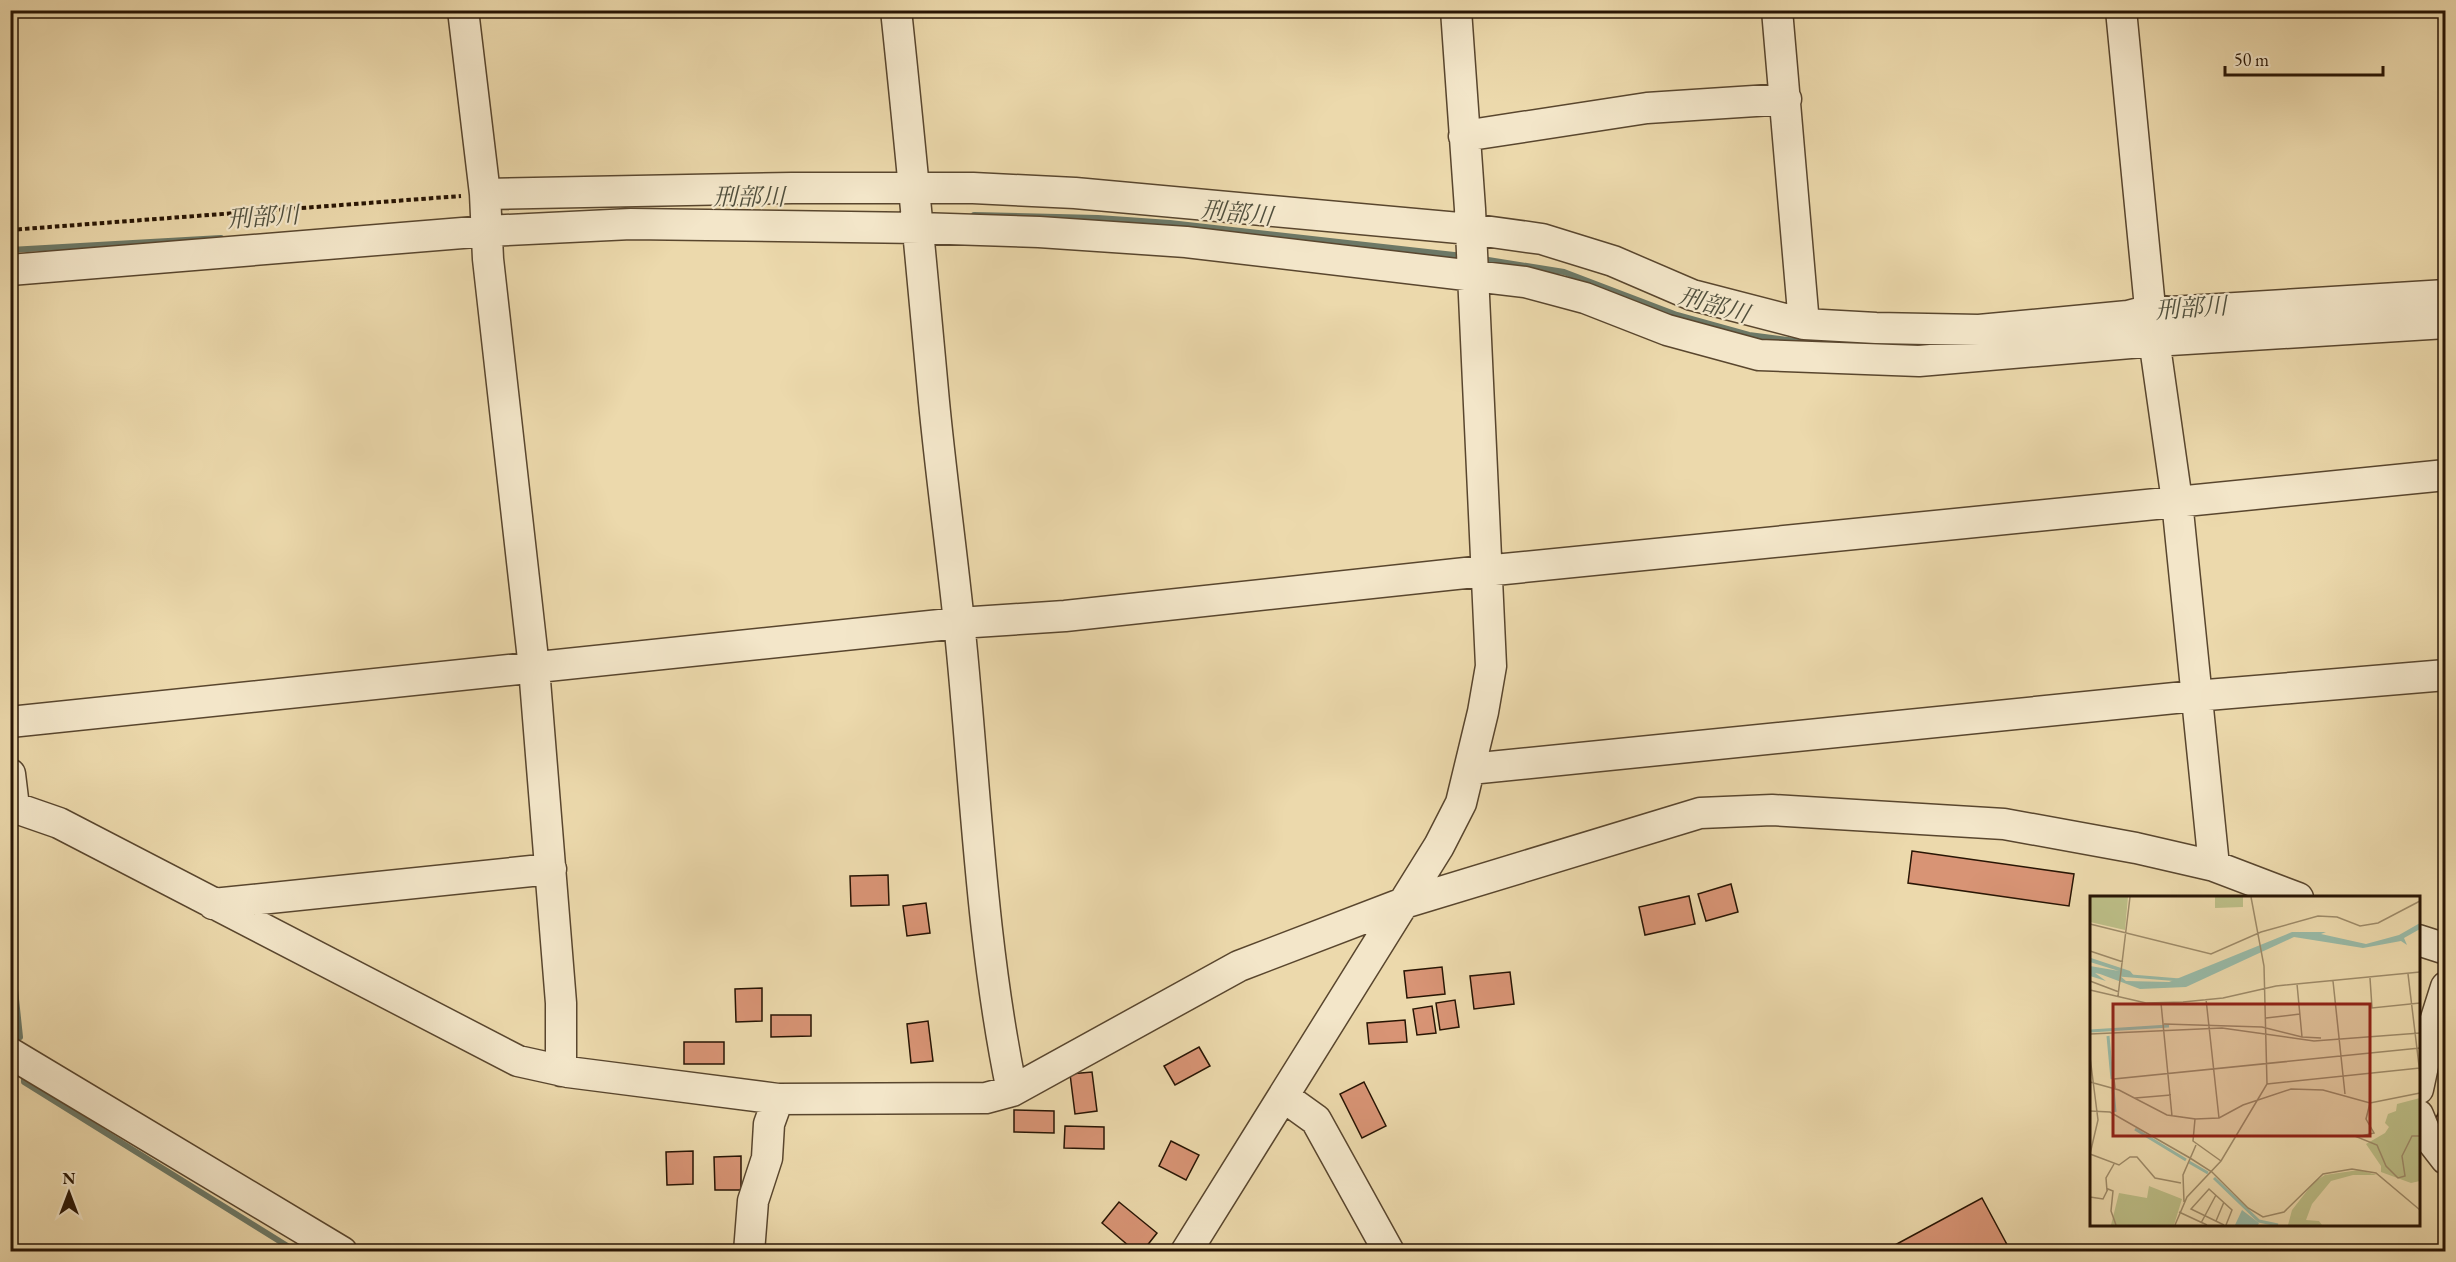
<svg xmlns="http://www.w3.org/2000/svg" width="2456" height="1262" font-family="'EB Garamond','Noto Serif JP',serif">
	<rect width="100%" height="100%" fill="#ecd9ac"/>
	<filter id="stains"><feTurbulence type="fractalNoise" baseFrequency=".00333" numOctaves="4"/><feColorMatrix values="0 0 0 0 .2 0 0 0 0 .09 0 0 0 0 .02 0 0 0 .5 -.17"/></filter>
	<radialGradient id="worn" r=".72"><stop offset=".6" stop-color="#630" stop-opacity="0"/><stop offset="1" stop-color="#630" stop-opacity=".3"/></radialGradient>
	<g fill="none" stroke-linecap="round" stroke-linejoin="round">
		<!-- stream -->
		<path stroke="#6c7866" stroke-width="6" d="M974,215L1098,218L1170,223L1463,256
			M10,250L221,238
			M1482,259L1564,272L1677,315L1749,335L1804,342
			M1865,345L1909,343
			M10,942L20,1037
			M24,1079V1082L297,1252"/>
	</g>
	<!-- building -->
	<path fill="#d89475" stroke="#281504" stroke-width="1.5" d="M1912,851L2074,874L2069,906L1908,883Z
		M888,875L889,905L851,906L850,876Z
		M1731,884L1738,912L1706,921L1698,894Z
		M1689,896L1695,924L1645,935L1639,907Z
		M926,903L930,933L907,936L903,906Z
		M1442,967L1445,994L1407,998L1404,971Z
		M1510,972L1514,1004L1474,1009L1470,976Z
		M762,988V1021L736,1022L735,989Z
		M1455,1000L1459,1027L1440,1030L1436,1003Z
		M1432,1006L1436,1033L1417,1035L1413,1009Z
		M771,1015H811V1036L771,1037Z
		M1405,1020L1407,1042L1369,1044L1367,1023Z
		M928,1021L933,1061L911,1063L907,1024Z
		M684,1042H724V1064H684Z
		M1199,1047L1210,1066L1175,1085L1164,1066Z
		M1092,1072L1097,1111L1075,1114L1070,1074Z
		M1364,1082L1386,1126L1362,1138L1340,1094Z
		M2446,1097V1125L2435,1120Z
		M1014,1110L1054,1111V1133L1014,1132Z
		M1065,1126L1104,1127V1149L1064,1148Z
		M1171,1141L1199,1155L1186,1180L1159,1166Z
		M693,1151V1184L667,1185L666,1152Z
		M741,1156V1190H715L714,1157Z
		M1982,1198L2011,1252H1882Z
		M1119,1202L1157,1233L1142,1252H1136L1102,1223Z"/>
	<g fill="none" stroke-linecap="round" stroke-linejoin="round">
		<!-- minor casing -->
		<g stroke="#59462e" stroke-width="33">
			<path id="minor" d="M463,10L485,194L488,259L534,668L561,1003V1071
				M896,10C910,141 922,271 934,402C942,485 954,568 962,652C976,798 982,947 1012,1091
				M1777,10L1804,324
				M2121,10L2151,318L2177,501L2214,866
				M1464,136L1647,108L1786,99
				M485,194L792,188H973L1075,193L1470,229L1542,239L1613,261L1692,295L1804,324L1876,328L1979,330L2128,316L2151,310L2170,312L2446,295
				M10,270L487,231L631,224L919,228L1039,232L1186,242L1525,282L1585,298L1667,330L1759,355L1919,361L2154,341L2446,323
				M10,722L959,623L1065,616L1484,571L2446,475
				M1470,769L2195,696L2446,675
				M10,774L14,807
				M10,806L59,823L518,1061L568,1072L778,1099L769,1124L767,1158L753,1201L749,1252
				M213,904L551,869
				M2418,940L2446,949
				M10,1053L342,1252
				M2418,1089L2427,1047L2446,987
				M1284,1097L1316,1120L1389,1252
				M778,1099L986,1098L1012,1091L1239,966L1401,904L1700,813L1772,810L2004,824L2136,848L2214,866L2298,898
				M2418,1115L2425,1132L2446,1159
				M1186,1252L1439,846L1461,803L1483,712L1491,666L1470,209L1456,10"/>
		</g>
		<!-- path -->
		<path stroke="#281504" stroke-width="4" stroke-dasharray="4.5 3" stroke-linecap="butt" d="M10,230L461,196"/>
		<!-- minor -->
		<use href="#minor" stroke="#f3e6c9" stroke-width="30"/>
	</g>
	<g text-anchor="middle" stroke-width="4.5" stroke-linejoin="round" paint-order="stroke">
		<!-- water labels -->
		<g font-size="24" font-style="italic" fill="#504f3d" stroke="#f3e6c9">
			<text x="749" y="205">刑部川</text>
			<text transform="translate(1237 213) rotate(6)" y="8">刑部川</text>
			<text transform="translate(263 217) rotate(-4)" y="8">刑部川</text>
			<text transform="translate(1714 305) rotate(16)" y="8">刑部川</text>
			<text transform="translate(2191 308) rotate(-4)" y="8">刑部川</text>
		</g>
	</g>
	<!-- overview -->
	<g transform="translate(2090 896)">
		<rect width="330" height="330" fill="#ecd9ac"/>
		<path d="M0,1H38L35,34L0,26ZM125,1H153V11L125,12ZM330,202V285L321,287L291,276V270L276,248L295,237L299,231L295,227L298,218L306,215L307,208ZM269,274L287,279H263L241,285L222,308L216,324L229,325L232,329H198L202,314L224,286L235,279ZM59,290L92,303L84,329H21L29,297L57,302Z" fill="#bcbe87"/>
		<path d="M330,27V33L314,42L317,49L311,45L273,52L204,41L96,91L50,93L10,78L5,77L16,85L0,80V70L29,75L0,66L1,62L40,75L45,81L29,79L36,85L79,86L202,36H236L231,38L276,48L309,39ZM152,314L169,327L168,329H145Z" fill="#99baa7"/>
		<path fill="none" stroke="#99baa7" stroke-width="3" d="M29,79L90,84M0,135L79,130M18,140L22,183M23,193L25,216M45,233L96,264M99,266L118,277M124,282L169,325L188,329"/>
		<path fill="none" stroke="#9e8b69" stroke-width="1.5" d="M0,28L121,58L171,36L228,20L247,21L270,30L288,27L330,5M0,55L33,66M318,78L330,178M280,82L282,112L330,107M0,85L29,96M243,85L255,198M207,88L212,141M0,94L56,107L93,106L133,102L186,90L330,76M28,100L40,1M116,103L129,222M71,107L82,220M176,122L210,118M74,128L172,131L212,141L231,142M0,138L132,132L224,145L330,137M0,161L8,224L0,258M0,186L29,194L77,219L105,223L103,245L131,265M177,188L330,172M25,192L24,183L330,152M45,202L81,199M280,207L276,223L284,237L267,241L287,249L296,270L308,282L315,280L312,260L322,240H330M0,215L20,216L100,262L122,276L158,312L173,321L194,316L233,278L262,273L286,277L330,314M105,223L129,222L153,209L201,193L233,194L280,207L330,197M0,258L29,269L40,261H47L65,282L91,287M17,295L16,282L24,268M0,301L13,303L18,293L23,295L21,315L26,329M94,306L93,279L106,249M89,316L117,329M126,325L134,306M111,327L126,299M85,329L97,301L131,265L177,188L174,70L161,1M134,329L101,313L119,293L142,314L136,329"/>
		<path fill="#8f2418" fill-opacity="0.15" stroke="#8f2418" stroke-width="3" d="M23,108H280V240H23Z"/>
		<rect width="330" height="330" fill="none" stroke="#281504" stroke-width="3"/>
	</g>
	<!-- margin -->
	<rect width="2456" height="1262" fill="none" stroke="#ecd9ac" stroke-width="36"/>
	<rect x="12" y="12" width="2432" height="1238" fill="none" stroke="#281504" stroke-width="3"/>
	<rect x="18" y="18" width="2420" height="1226" fill="none" stroke="#281504" stroke-width="1.5"/>
	<!-- north arrow -->
	<g transform="translate(69 1193)" stroke="#f3e6c9" stroke-width="4.5" paint-order="stroke">
	<path d="M0-4.5L10 22L0 15L-10 22Z" fill="#281504"/>
	<text y="-9" font-size="16" font-weight="bold" text-anchor="middle" fill="#281504">N</text>
	</g>
	<!-- scale -->
	<path d="M2225 66v9h158v-9" fill="none" stroke="#281504" stroke-width="3"/>
	<text x="2234" y="66" font-size="18" fill="#281504" stroke="#f3e6c9" stroke-width="4.5" paint-order="stroke">50 m</text>
	<rect width="100%" height="100%" filter="url(#stains)"/>
	<rect width="100%" height="100%" fill="url(#worn)"/>
</svg>
